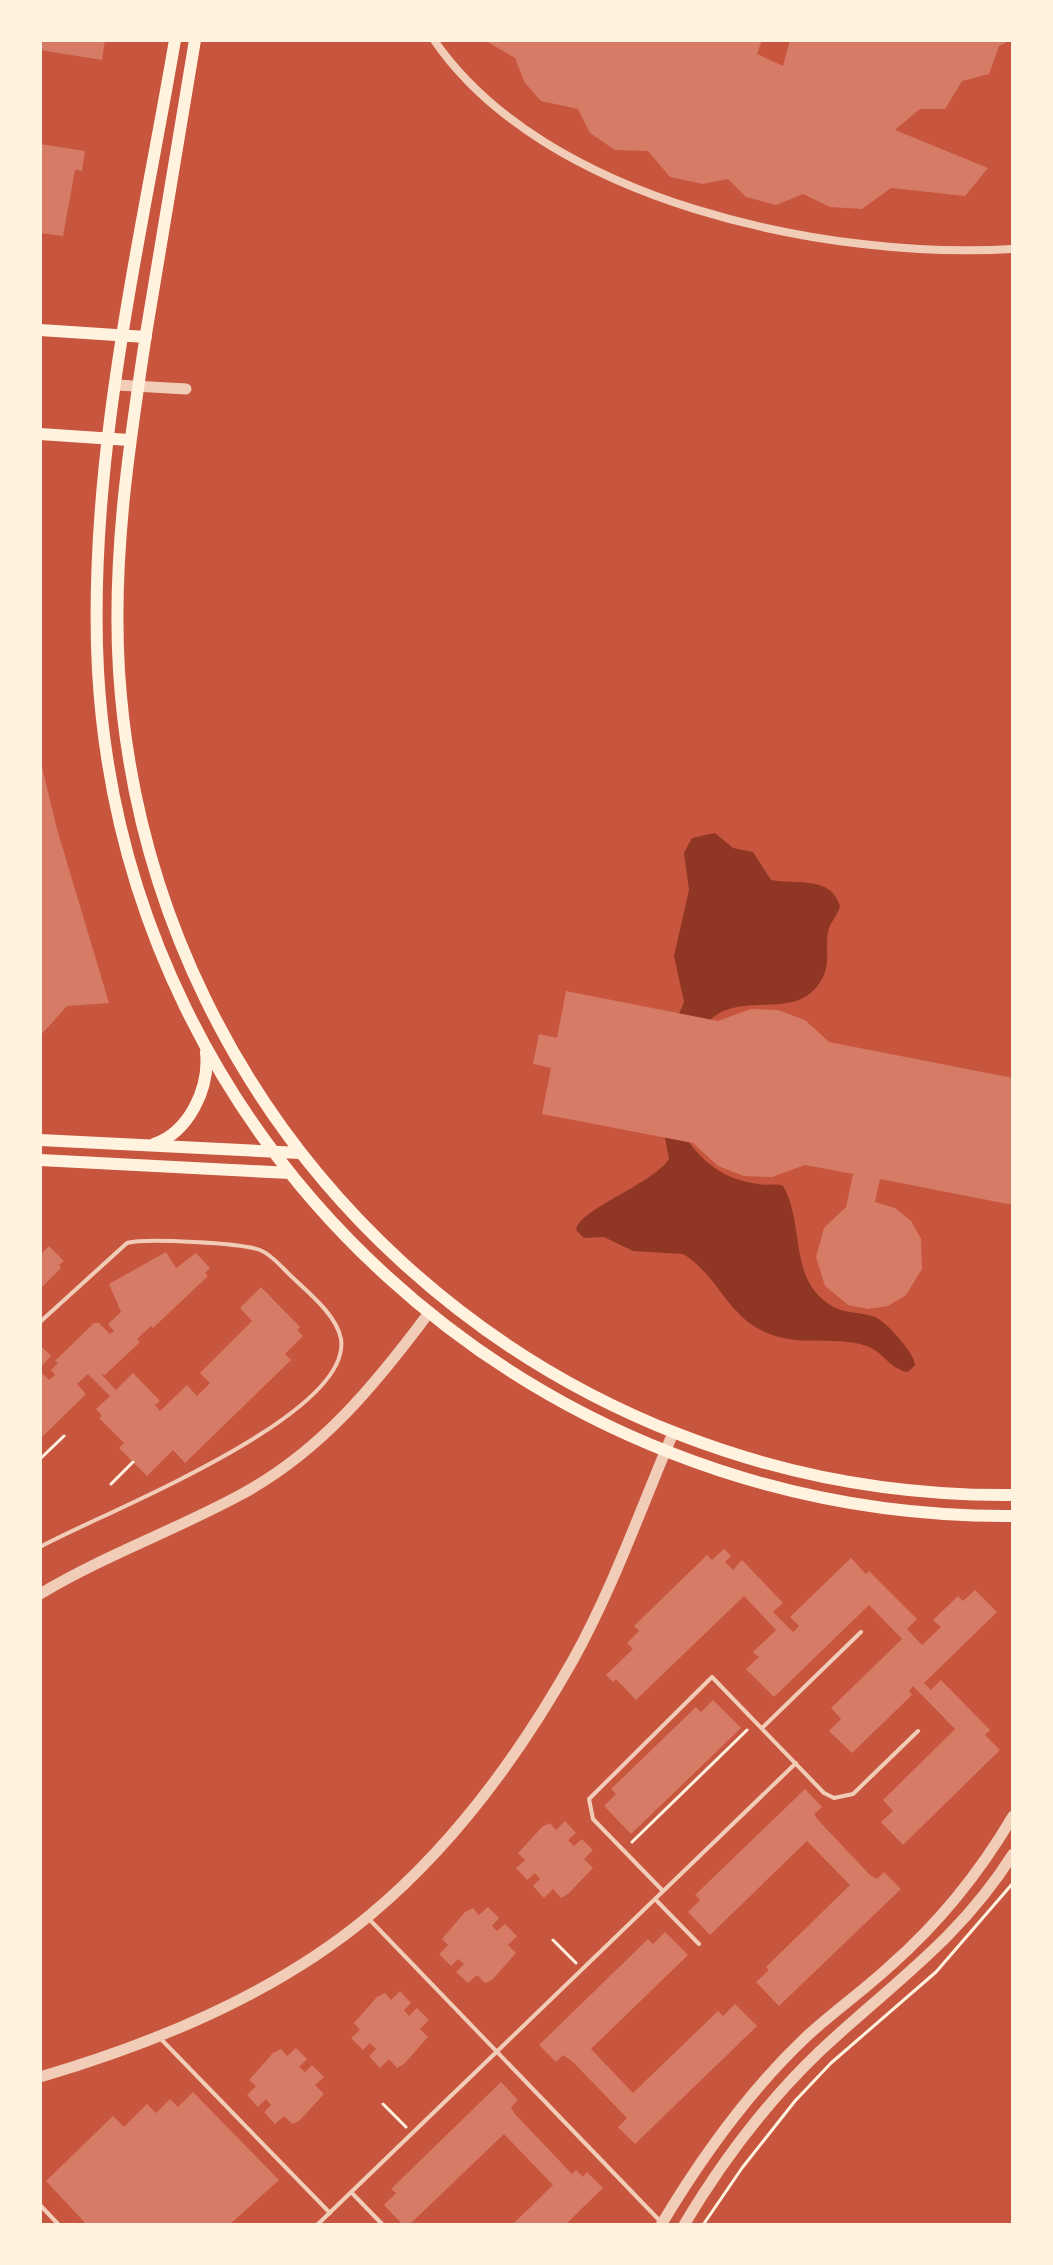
<svg xmlns="http://www.w3.org/2000/svg" width="1053" height="2265" font-family="'Archivo Narrow',sans-serif">
	<rect width="100%" height="100%" fill="#c8553d"/>
	<!-- water -->
	<path fill="#8f3625" d="M715,833L733,848L753,852L771,880C796,885 831,875 840,906C838,915 832,920 829,928C824,945 831,960 823,977C799,1025 743,988 709,1021L689,1142C706,1166 729,1181 759,1184C767,1186 776,1183 783,1186C803,1220 791,1269 820,1297C842,1318 858,1309 877,1318C888,1324 915,1354 915,1365L908,1372C891,1370 883,1352 867,1346C831,1334 795,1350 757,1328C726,1310 714,1272 683,1254L633,1251L604,1237L584,1238L576,1230C579,1209 653,1184 669,1159L664,1133L672,1030L684,1002L674,956L689,890L684,853L692,838Z"/>
	<!-- building -->
	<path fill="#d67c66" d="M40,40H105L102,60L40,50Z
		M484,40H762L757,54L783,66L790,40H1011L999,46L989,74L962,81L945,109H920L895,130L988,168L965,196L891,188L862,209L830,207L803,194L776,205L746,197L728,179L703,184L670,177L648,151L615,150L590,133L578,109L541,101L525,83L515,58Z
		M40,144L85,151L82,171L75,170L63,236L40,233Z
		M40,759L57,829L109,1003L67,1006L40,1036Z
		M566,991L718,1021L751,1009L778,1010L805,1020L829,1042L1013,1078V1205L880,1179L875,1202L895,1208L911,1221L921,1239L922,1269L906,1295L888,1306L868,1309L848,1305L825,1286L816,1257L824,1228L846,1207L853,1174L805,1165L772,1177L744,1176L718,1166L693,1143L542,1114L551,1068L533,1064L539,1034L557,1038Z
		M49,1246L64,1261L59,1265L61,1268L40,1289V1255Z
		M166,1252L176,1268L196,1253L210,1268L205,1273L208,1276L153,1328L151,1326L137,1339L140,1342L105,1375L101,1374L116,1390L133,1373L160,1401L155,1405L160,1411L187,1385L197,1396L210,1383L200,1373L252,1321L240,1308L261,1287L300,1327L297,1330L303,1336L285,1354L291,1360L185,1463L173,1450L147,1476L119,1448L124,1443L99,1418L102,1416L96,1409L110,1396L88,1374L77,1384L86,1394L40,1439V1371L49,1380L55,1375L51,1370L58,1363L55,1361L94,1323H99L110,1334L114,1331L108,1324L121,1312L109,1284Z
		M40,1345L51,1356L40,1368Z
		M724,1549L731,1556L725,1562L733,1570L742,1560L783,1603L773,1612L793,1632L799,1626L790,1617L851,1558L866,1574L869,1571L917,1619L907,1629L922,1645L941,1627L933,1620L958,1596L963,1601L975,1590L997,1612L924,1683L931,1690L941,1680L990,1730L985,1735L1000,1750L903,1845L881,1822L893,1811L883,1800L955,1729L913,1686L909,1691L912,1695L852,1753L829,1731L841,1719L831,1708L902,1639L869,1605L774,1697L746,1669L759,1657L753,1652L776,1630L744,1596L636,1700L616,1679L613,1682L606,1675L633,1649L627,1643L639,1631L634,1626L707,1555L712,1560Z
		M713,1700L741,1728L631,1834L604,1806L616,1794L611,1789L696,1707L701,1712Z
		M805,1789L822,1807L814,1814L818,1820L870,1875L877,1879L884,1872L901,1889L779,2006L756,1982L769,1970L766,1967L850,1885L807,1841L710,1935L688,1912L700,1900L695,1895Z
		M565,1821L576,1833L568,1840L574,1846L582,1839L593,1850L584,1859L593,1868L568,1894L561,1898L553,1889L544,1898L533,1886L540,1879L535,1873L527,1880L516,1868L525,1860L518,1853L542,1827L550,1823L556,1830Z
		M488,1907L499,1918L492,1926L497,1931L505,1924L517,1936L508,1945L516,1953L492,1980L485,1983L477,1975L468,1983L456,1972L464,1964L458,1959L451,1966L439,1954L448,1945L442,1939L465,1912L473,1908L479,1915Z
		M665,1932L688,1955L591,2049L633,2093L718,2011L723,2016L735,2004L757,2026L635,2144L618,2127L627,2118L572,2061L563,2055L556,2062L539,2045L648,1939L653,1944Z
		M400,1991L411,2003L404,2010L409,2016L417,2008L429,2020L420,2029L428,2037L404,2064L397,2068L389,2059L380,2068L369,2056L376,2049L370,2043L363,2050L351,2038L360,2030L354,2023L377,1997L385,1993L391,2000Z
		M296,2048L307,2059L299,2067L305,2072L312,2065L324,2077L315,2085L324,2094L299,2121L292,2124L284,2116L275,2124L264,2112L271,2105L266,2099L258,2107L247,2095L256,2086L249,2080L273,2053L281,2049L287,2056Z
		M501,2082L518,2100L511,2107L514,2113L572,2174L576,2170L583,2177L587,2172L603,2188L565,2225H512L553,2185L504,2134L409,2225H403L384,2205L396,2193L391,2189Z
		M193,2092L279,2180L229,2225H87L46,2181L113,2116L124,2127L147,2104L156,2113L170,2099L178,2107Z"/>
	<g fill="none" stroke-linecap="round" stroke-linejoin="round">
		<!-- path -->
		<path stroke="#fff3e0" stroke-width="3" d="M40,1459L64,1436
			M111,1484L133,1462
			M632,1842L747,1730
			M553,1940L576,1963
			M383,2104L406,2127
			M703,2225L742,2168L795,2101L831,2063L936,1972L1013,1883"/>
		<!-- service -->
		<path stroke="#f1ccb7" stroke-width="4" d="M40,1322L127,1243C146,1238 242,1243 260,1250C270,1254 277,1262 284,1269C302,1288 336,1312 341,1339C353,1417 97,1515 40,1547
			M762,1728L861,1632
			M663,1891L593,1819L589,1799L712,1677L824,1793L834,1798L853,1794L918,1731
			M655,1899L699,1944
			M369,1919L660,2221
			M159,2037L330,2213
			M351,2192L383,2225
			M40,2205L59,2225
			M317,2225L796,1763"/>
		<!-- minor -->
		<path stroke="#f1ccb7" stroke-width="8" d="M434,40C545,202 828,260 1013,249"/>
		<!-- tertiary -->
		<path stroke="#f1ccb7" stroke-width="11" d="M117,385L186,389
			M40,1594C105,1555 176,1530 242,1494C321,1451 375,1385 428,1314
			M40,2077C156,2043 276,1994 370,1915C453,1846 520,1754 573,1660C613,1588 641,1508 673,1433
			M661,2225C701,2158 749,2091 806,2037C833,2012 863,1991 890,1966C939,1923 980,1872 1013,1816
			M684,2225C721,2163 766,2103 818,2053C890,1985 958,1941 1013,1854"/>
		<!-- secondary -->
		<path stroke="#fff3e0" stroke-width="12" d="M175,40C140,244 87,463 98,671C125,1153 535,1520 1013,1516
			M195,40C179,138 162,236 146,334C129,446 112,557 119,671C149,1141 543,1500 1013,1495
			M40,330L146,337
			M40,434L129,440
			M40,1140L300,1153
			M154,1144C189,1132 210,1088 206,1052
			M40,1160L290,1173"/>
	</g>
	<!-- border -->
	<rect width="1053" height="2265" fill="none" stroke="#fff3e0" stroke-width="84"/>
</svg>
